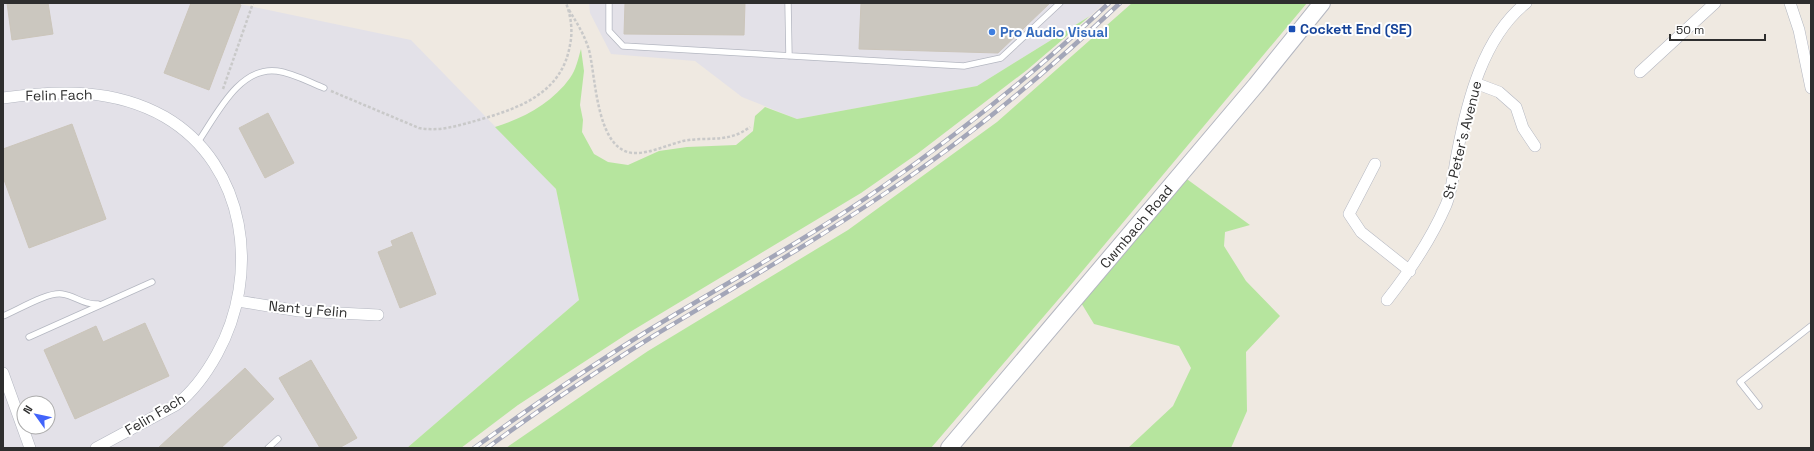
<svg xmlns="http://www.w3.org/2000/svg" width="1814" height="451" font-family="'Space Grotesk',sans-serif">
	<rect width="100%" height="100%" fill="#efe9e1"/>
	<!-- industrial -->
	<path fill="#e3e1e8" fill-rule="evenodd" d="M3,3H235L411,40L556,189L579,300L407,448H3ZM24,403H48V427H24Z
		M589,3H1104L1090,16L977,86L797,119L742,97L695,61L611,54L590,13Z"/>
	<!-- green -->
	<path fill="#b6e59e" d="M1132,3H1307L1069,287L931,448H506L596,386L648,351L848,230L997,122Z
		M1090,16L1027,70L968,115L917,154L861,193L630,332L518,405L461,448H407L579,300L556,189L495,127C524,118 552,103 570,78C576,70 578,59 581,49L584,71L580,105L583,120L582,132L594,154L608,162L628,165L659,151L687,147L736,145L753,131L755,116L765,107L797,119L977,86Z
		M1184,177L1250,225L1225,232L1224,246L1246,281L1280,316L1246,352L1247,411L1231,448H1128L1173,406L1191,368L1179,346L1094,324L1080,301Z"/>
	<!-- building -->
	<path fill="#cbc7bf" stroke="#cbc5ba" d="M7,3H48L53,34L12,40Z
		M191,3H235L241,5L209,90L164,73Z
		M625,3H745L744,35L624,34Z
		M861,3H1050L998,53L859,49Z
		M268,113L294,163L265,178L239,128Z
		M72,124L106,219L29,248L3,177V149Z
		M412,232L436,294L400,308L378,252L393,246L391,241Z
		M145,323L169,376L75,419L44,350L96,326L103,342Z
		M311,360L357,438L339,448H320L279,378Z
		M245,368L274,399L221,448H158Z"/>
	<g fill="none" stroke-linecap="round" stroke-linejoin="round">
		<!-- lane casing -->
		<g stroke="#b4b7c1" stroke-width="7">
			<path id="lane" d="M609,3V31L623,46L964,66L1001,58L1060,3
				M788,3L789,56
				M198,142C216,116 239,66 277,71C293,73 309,82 324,88
				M3,316C18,310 47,292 62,294C76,296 83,305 98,304
				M29,337L152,282
				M1759,406L1740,382L1811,326
				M268,448L278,439"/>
		</g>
		<!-- street casing -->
		<g stroke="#b4b7c1" stroke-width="12">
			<path id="street" d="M1790,3L1799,30L1811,88
				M1640,72L1715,3
				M1475,83L1499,92L1516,107L1523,128L1535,146
				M3,98C58,90 114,88 165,117C247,165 261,275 217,354C206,374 194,391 176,405L96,448
				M1375,164L1349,214L1361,232L1410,271
				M1387,300C1409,272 1432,237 1446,205C1452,191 1454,169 1457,154C1467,102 1483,37 1526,3
				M238,301L299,311L378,315
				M3,373L30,448"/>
		</g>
		<!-- secondary casing -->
		<g stroke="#b4b7c1" stroke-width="18">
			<g id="secondary">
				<path id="s1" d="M949,448L1256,85L1322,3"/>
			</g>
		</g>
		<!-- path -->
		<path stroke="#c9c9c9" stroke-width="2.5" stroke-dasharray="3 2" stroke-linecap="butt" d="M569,10C577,23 585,36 589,50C596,77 596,150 633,153C649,154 667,145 683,141C708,136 727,144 750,127
			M223,89L253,3
			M331,91L419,128C441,132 460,125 482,119C522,107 562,92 570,45C573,31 571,16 566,3"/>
		<!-- lane -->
		<use href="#lane" stroke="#fff" stroke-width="5.5"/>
		<!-- street -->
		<use href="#street" stroke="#fff" stroke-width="11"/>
		<!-- secondary -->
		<use href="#secondary" stroke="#fff" stroke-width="16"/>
		<!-- rail casing -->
		<g stroke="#a3a6b8" stroke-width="4.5">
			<path id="rail" d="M474,448C531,407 589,367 649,330C728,282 809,238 885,185C964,130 1039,69 1109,3
				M487,448C541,408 597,371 655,335C733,288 812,243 887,192C970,137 1047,72 1120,3"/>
		</g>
		<!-- rail -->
		<use href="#rail" stroke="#fff" stroke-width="3" stroke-dasharray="9" stroke-linecap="butt"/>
	</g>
	<!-- markers -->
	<rect fill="#1a4fb4" stroke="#fff" stroke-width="1.5" x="1288" y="25" width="8" height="8" rx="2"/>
	<circle fill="#3f7fe0" stroke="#fff" stroke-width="1.5" cx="992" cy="32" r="4"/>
	<g text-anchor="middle" stroke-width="4" stroke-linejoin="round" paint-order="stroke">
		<!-- transit labels -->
		<g font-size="14" font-weight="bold" fill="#164399" stroke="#fff" text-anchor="start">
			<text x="1300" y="34">Cockett End (SE)</text>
		</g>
		<!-- shop labels -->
		<g font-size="14" font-weight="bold" fill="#366cbe" stroke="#fff" text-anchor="start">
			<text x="1000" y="37">Pro Audio Visual</text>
		</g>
		<!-- street labels -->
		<g font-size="14" fill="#2e2e2e" stroke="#fff">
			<text transform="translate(59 95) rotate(-1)" y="5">Felin Fach</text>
			<text transform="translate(1462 140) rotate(-76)" y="5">St. Peter's Avenue</text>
			<text dy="5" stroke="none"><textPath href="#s1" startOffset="290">Cwmbach Road</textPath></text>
			<text transform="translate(308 309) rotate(5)" y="5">Nant y Felin</text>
			<text transform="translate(155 414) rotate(-31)" y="5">Felin Fach</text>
		</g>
	</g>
	<!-- border -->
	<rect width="1814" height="451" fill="none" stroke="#2e2e2e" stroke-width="8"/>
	<!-- north arrow -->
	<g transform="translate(36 415) rotate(303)"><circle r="19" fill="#ffffff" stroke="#ababab"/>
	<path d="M0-3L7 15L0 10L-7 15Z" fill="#4264fb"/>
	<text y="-6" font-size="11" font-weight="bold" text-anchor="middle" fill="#2e2e2e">N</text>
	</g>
	<!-- scale -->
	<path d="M1670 34v6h95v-6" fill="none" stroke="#2e2e2e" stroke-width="2"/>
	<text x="1676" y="34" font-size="12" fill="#2e2e2e" stroke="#ffffff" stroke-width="3" paint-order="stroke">50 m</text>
</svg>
